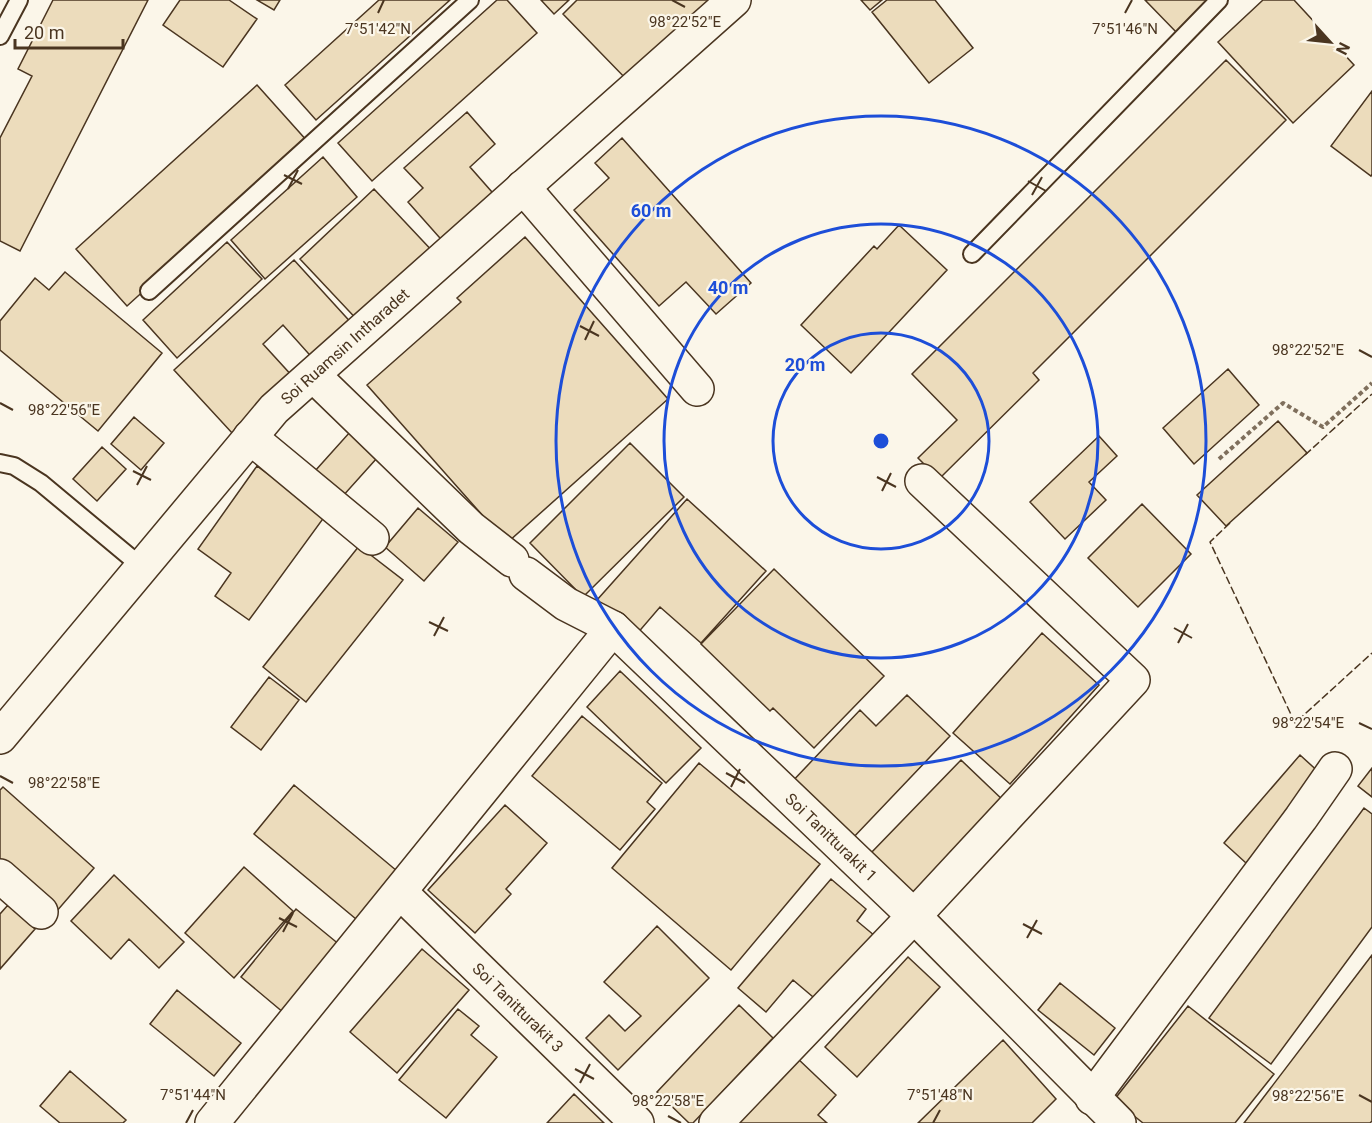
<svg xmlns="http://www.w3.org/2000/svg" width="1372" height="1123" font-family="Roboto,sans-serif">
	<rect width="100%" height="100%" fill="#fbf6e9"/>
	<!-- building -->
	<path fill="#ecdcbc" stroke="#4a3520" stroke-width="1.5" d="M53,0H148L20,251L0,241V138L32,76L18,69Z
		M180,0H229L257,19L223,67L163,25Z
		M257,0H280L274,10Z
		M379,0H450L316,120L285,85Z
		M497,0H507L537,33L372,181L338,143Z
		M541,0H569L554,14Z
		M577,0H714L630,83L563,14Z
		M861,0H882L870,10Z
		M887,0H935L973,48L929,83L872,12Z
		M1145,0H1213L1178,34Z
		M1263,0H1294L1354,65L1293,123L1218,42Z
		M1226,60L1286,120L1033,373L1039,380L939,479L918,458L957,420L912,374Z
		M257,85L308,142L127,306L76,249Z
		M1372,91V174L1371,176L1331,146Z
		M467,112L495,144L470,167L499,200L447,246L408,202L423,188L404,168Z
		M622,138L751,283L716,314L686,282L659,306L574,210L609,178L595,163Z
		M323,157L357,197L265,279L231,240Z
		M374,189L437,256L363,326L300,259Z
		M899,225L947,270L851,373L801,325L874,246L877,249Z
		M525,237L668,399L507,543L367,385L461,302L457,298Z
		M227,242L262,279L177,358L143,320Z
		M294,260L355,327L316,362L283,325L263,344L294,378L233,434L174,370Z
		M65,272L162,353L98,431L0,350V321L35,278L49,290Z
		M1228,369L1259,405L1194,464L1163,428Z
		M134,417L164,443L141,470L111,444Z
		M1278,421L1307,453L1226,526L1197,495Z
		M350,432L377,458L342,497L315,471Z
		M1099,436L1117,456L1089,482L1106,500L1065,539L1030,502Z
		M630,443L684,497L583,597L530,543Z
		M102,447L126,469L97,501L73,479Z
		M257,466L325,516L249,620L215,596L231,573L198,549Z
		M687,499L766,571L701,643L660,607L636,635L597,600Z
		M1142,504L1191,554L1138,607L1088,558Z
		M418,508L458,542L424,581L385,547Z
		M359,546L403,580L306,702L263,667Z
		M774,569L884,676L814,748L773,708L770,711L701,644Z
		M1042,633L1099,685L1010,784L953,733Z
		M620,671L701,748L666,783L587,707Z
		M269,677L299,700L261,750L231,727Z
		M907,695L950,736L851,840L789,785L860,710L876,726Z
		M582,716L662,783L647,802L655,809L620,850L532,776Z
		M1300,755L1322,775L1246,863L1224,843Z
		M961,760L1006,803L915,897L870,854Z
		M699,763L820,864L731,970L612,868Z
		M1372,768V797L1358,786Z
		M294,785L403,876L362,924L254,834Z
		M3,787L94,868L56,912L0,862V790Z
		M505,805L547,843L506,889L511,894L475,933L428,890Z
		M1364,808L1372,814V927L1271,1064L1209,1018Z
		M244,867L293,911L234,978L185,933Z
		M114,875L184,942L159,968L129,939L111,959L71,921Z
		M831,879L866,909L857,921L875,936L819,1002L793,980L766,1012L738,988Z
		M8,905L35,929L0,969V914Z
		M296,909L346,950L290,1018L241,977Z
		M657,926L709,978L618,1070L586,1038L609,1015L625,1031L641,1016L604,982Z
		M422,949L469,990L397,1073L350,1032Z
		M1372,955V1121L1370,1123H1244Z
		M908,957L940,987L857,1077L825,1047Z
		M1060,983L1115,1028L1094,1055L1038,1010Z
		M177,990L241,1043L214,1076L150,1024Z
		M739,1005L773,1038L693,1123H689L657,1092Z
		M1188,1006L1274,1074L1235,1123H1143L1114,1100Z
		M458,1009L479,1026L471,1035L497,1057L446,1118L399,1080Z
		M1003,1040L1056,1099L1032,1123H918Z
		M796,1057L836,1095L818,1115L827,1123H735Z
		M70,1071L126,1120L123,1123H60L40,1106Z
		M574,1094L604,1123H547Z"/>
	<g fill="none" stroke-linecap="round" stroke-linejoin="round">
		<!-- lane casing -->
		<g stroke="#4a3520" stroke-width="20">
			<path id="lane" d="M0,36L19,0
				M972,254L1219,0
				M149,291L470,0
				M0,463L14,466L41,483L142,567"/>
		</g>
		<!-- street casing -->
		<g stroke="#4a3520" stroke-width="36">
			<g id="street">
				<path d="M523,187L697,389"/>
				<path d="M313,375L471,528L512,560"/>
				<path d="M250,437L372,538"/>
				<path id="s1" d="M526,574L566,604L613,628L914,916L1119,1123"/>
				<path id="s2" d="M0,737L274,409L734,0"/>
				<path d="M0,876L41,912"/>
				<path id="s3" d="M400,892L637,1123"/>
				<path d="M1092,1098L1301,818L1335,769"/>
				<path d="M212,1123L613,628"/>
				<path d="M716,1123L914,916L1133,680L922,481"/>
			</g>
		</g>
		<!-- path -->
		<path stroke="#7f6f5c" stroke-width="4" stroke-dasharray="4.5 3" stroke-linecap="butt" d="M1219,459L1283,403L1323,427L1372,383"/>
		<!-- lane -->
		<use href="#lane" stroke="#fbf6e9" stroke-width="16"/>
		<!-- street -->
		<use href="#street" stroke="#fbf6e9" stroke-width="33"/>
		<!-- fence -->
		<path stroke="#4a3520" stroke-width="1.5" stroke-dasharray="8 3" stroke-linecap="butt" d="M1305,455L1372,394
			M1230,523L1210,542L1295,723L1372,653"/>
	</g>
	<!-- ticks -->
	<path fill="none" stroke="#4a3520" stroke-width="2" d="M672,0L685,7M378,13L384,0M1125,13L1132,0M284,175L302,184M1028,181L1046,191M288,189L298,170M1032,195L1042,177M580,326L599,336M585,340L594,321M1359,350L1372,357M0,403L13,410M133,471L151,480M877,477L896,487M137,485L147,466M882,491L891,473M429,622L448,631M1174,628L1192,638M434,636L444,617M1178,643L1188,624M1359,723L1372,729M726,773L745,783M0,776L13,783M731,787L740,769M279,918L297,927M1023,924L1042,934M283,932L293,913M1027,938L1037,920M575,1069L594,1079M580,1083L590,1064M1359,1095L1372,1102M668,1116L681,1123M186,1123L193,1110M933,1123L940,1110"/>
	<!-- distance rings -->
	<g fill="none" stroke="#1d4ed8" stroke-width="3">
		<circle cx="881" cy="441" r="108"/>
		<circle cx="881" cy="441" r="217"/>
		<circle cx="881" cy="441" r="325"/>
	</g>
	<g text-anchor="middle" stroke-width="4.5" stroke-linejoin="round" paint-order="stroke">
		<!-- street labels -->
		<g font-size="16" fill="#4a3520" stroke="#fbf6e9">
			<text dy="6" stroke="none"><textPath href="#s2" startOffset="522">Soi Ruamsin Intharadet</textPath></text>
			<text dy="6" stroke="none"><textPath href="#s1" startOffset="405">Soi Tanitturakit 1</textPath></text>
			<text dy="6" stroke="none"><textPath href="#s3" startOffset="165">Soi Tanitturakit 3</textPath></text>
		</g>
	</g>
	<g font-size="15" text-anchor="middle" fill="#4a3520" stroke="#fbf6e9" stroke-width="4.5" stroke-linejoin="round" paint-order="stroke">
		<text x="685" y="27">98°22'52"E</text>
		<text x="378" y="34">7°51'42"N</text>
		<text x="1125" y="34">7°51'46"N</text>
		<text x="1308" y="355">98°22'52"E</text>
		<text x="64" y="415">98°22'56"E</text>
		<text x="1308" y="728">98°22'54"E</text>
		<text x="64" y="788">98°22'58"E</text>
		<text x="193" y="1100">7°51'44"N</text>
		<text x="940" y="1100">7°51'48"N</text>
		<text x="1308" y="1101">98°22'56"E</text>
		<text x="668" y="1106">98°22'58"E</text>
	</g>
	<circle cx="881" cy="441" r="9" fill="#1d4ed8" stroke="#fbf6e9" stroke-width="3"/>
	<g font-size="18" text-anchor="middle" font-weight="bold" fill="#1d4ed8" stroke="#fbf6e9" stroke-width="4.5" stroke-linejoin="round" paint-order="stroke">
		<text x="651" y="217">60 m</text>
		<text x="728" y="294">40 m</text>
		<text x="805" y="371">20 m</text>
	</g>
	<!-- north arrow -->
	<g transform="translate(1330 42) rotate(117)" stroke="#fbf6e9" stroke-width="4.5" paint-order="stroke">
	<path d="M0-4.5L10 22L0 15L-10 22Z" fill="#4a3520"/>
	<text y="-9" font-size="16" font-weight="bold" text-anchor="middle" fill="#4a3520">N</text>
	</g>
	<!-- scale -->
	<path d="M15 39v9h108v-9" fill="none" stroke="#4a3520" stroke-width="3"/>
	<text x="24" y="39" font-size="18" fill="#4a3520" stroke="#fbf6e9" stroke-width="4.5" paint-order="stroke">20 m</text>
</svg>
